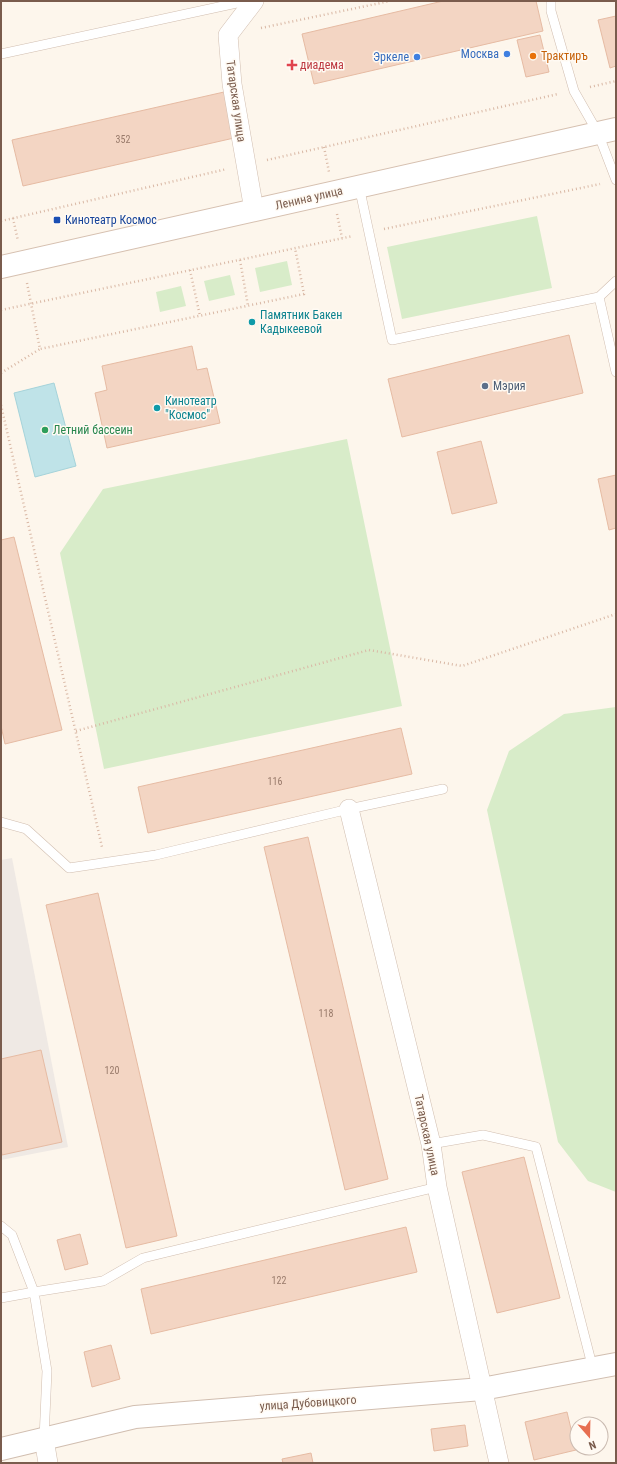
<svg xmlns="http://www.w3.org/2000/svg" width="617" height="1464" font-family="'Roboto Condensed',sans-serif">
	<rect width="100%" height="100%" fill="#fdf6ec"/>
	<!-- industrial -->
	<path fill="#efe9e4" d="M12,858L68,1147L1,1160V860Z"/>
	<!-- green -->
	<path fill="#d8ecc9" d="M537,216L552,288L402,319L387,247Z
		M287,261L292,285L260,292L255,268Z
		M230,275L235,295L209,301L204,281Z
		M181,286L186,306L160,312L156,292Z
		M347,439L402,706L104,769L60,553L103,489Z
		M616,707V1192L588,1181L558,1142L487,810L509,751L564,714Z"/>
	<!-- water -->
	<path fill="#bfe3e8" stroke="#a5d3da" d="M54,383L76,466L35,477L14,393Z"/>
	<!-- building -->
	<path fill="#f3d5c3" stroke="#e6bba3" d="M443,1H536L543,31L314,84L302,34Z
		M616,16V66L610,68L598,20Z
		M540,35L549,72L526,77L517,40Z
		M224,92L234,138L23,186L12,140Z
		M569,335L583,393L402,437L388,379Z
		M192,346L197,370L207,368L220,423L107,448L95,393L107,390L102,366Z
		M481,441L497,503L452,514L437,452Z
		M616,475V528L609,530L598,479Z
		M14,537L62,730L5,744L1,726V540Z
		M401,728L412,774L148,833L138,787Z
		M308,837L388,1179L345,1190L264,847Z
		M98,893L177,1236L126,1248L46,905Z
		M41,1050L62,1142L2,1155L1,1149V1059Z
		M524,1157L560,1298L497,1313L462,1172Z
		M406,1227L417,1272L151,1334L141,1289Z
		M80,1234L88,1264L65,1270L57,1240Z
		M111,1345L120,1379L92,1387L84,1352Z
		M567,1412L576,1450L534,1460L525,1422Z
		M465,1425L468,1446L434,1451L431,1429Z
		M311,1453L313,1463H283L282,1459Z"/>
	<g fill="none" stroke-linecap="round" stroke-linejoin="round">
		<!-- service casing -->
		<g stroke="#d1beb0" stroke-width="10">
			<path id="service" d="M551,1V11L574,91L598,133L616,180
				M1,54L246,1
				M359,186L392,340L599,297
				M616,281L599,297L616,372
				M1,822L26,829L69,868L156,855L349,809L443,789
				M431,1144L483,1135L536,1147L593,1369
				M1,1226L12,1235L34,1292L47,1371L44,1439
				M1,1298L34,1292L103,1281L143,1258L437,1187"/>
		</g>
		<!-- minor casing -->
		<g stroke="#d1beb0" stroke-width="20">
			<path id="minor" d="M254,210L232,84L228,35L254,1
				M349,809L431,1144L437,1187L499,1463
				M44,1439L48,1463"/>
		</g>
		<!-- tertiary casing -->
		<g stroke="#d1beb0" stroke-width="24">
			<path id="tertiary" d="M1,1449L135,1417L482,1389L616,1364"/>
		</g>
		<!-- secondary casing -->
		<g stroke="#d6c0b0" stroke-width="24">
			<path id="secondary" d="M1,267L616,129"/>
		</g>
		<!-- path -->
		<path stroke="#d9b8a5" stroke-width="2.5" stroke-dasharray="1 3" stroke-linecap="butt" d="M261,28L390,1
			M590,87L616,81
			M324,147L329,172
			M267,160L558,94
			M337,214L342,238
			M13,218L18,241
			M1,221L227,169
			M384,229L600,184
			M240,260L248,306
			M190,270L200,316
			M27,283L40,349L304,294L295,248
			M1,310L353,236
			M1,373L40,349
			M1,405L102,847
			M76,731L369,650L462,666L616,614"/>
		<!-- service -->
		<use href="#service" stroke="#fff" stroke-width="9"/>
		<!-- minor -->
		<use href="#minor" stroke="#fff" stroke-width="19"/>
		<!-- tertiary -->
		<use href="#tertiary" stroke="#fff" stroke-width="22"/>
		<!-- secondary -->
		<use href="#secondary" stroke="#fff" stroke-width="22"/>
	</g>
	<!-- markers -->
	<g fill="#3f7fe0" stroke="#fffaf3" stroke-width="1.5">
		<circle cx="507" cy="54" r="4"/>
		<circle cx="417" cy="57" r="4"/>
	</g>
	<circle fill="#e8710a" stroke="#fffaf3" stroke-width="1.5" cx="533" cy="56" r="4"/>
	<path fill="#e0444e" stroke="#fffaf3" stroke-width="1.5" d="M290 59h4v4h4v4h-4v4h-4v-4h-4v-4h4z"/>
	<rect fill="#1a4fb4" stroke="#fffaf3" stroke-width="1.5" x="53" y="216" width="8" height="8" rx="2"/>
	<g fill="#0f9aa8" stroke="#fffaf3" stroke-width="1.5">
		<circle cx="252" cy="322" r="4"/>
		<circle cx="157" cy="408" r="4"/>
	</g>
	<circle fill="#5c6f8a" stroke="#fffaf3" stroke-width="1.5" cx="485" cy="386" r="4"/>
	<circle fill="#2e9e5b" stroke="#fffaf3" stroke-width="1.5" cx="45" cy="430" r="4"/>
	<g text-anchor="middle" stroke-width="3" stroke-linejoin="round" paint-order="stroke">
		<!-- number labels -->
		<g font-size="10" fill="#987a6a">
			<text x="123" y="143">352</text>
			<text x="275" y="785">116</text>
			<text x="326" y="1017">118</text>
			<text x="112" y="1074">120</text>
			<text x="279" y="1284">122</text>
		</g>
		<!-- shop labels -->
		<g font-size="12" fill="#366cbe" stroke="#fffaf3" text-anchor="end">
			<text x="499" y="58">Москва</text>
			<text x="409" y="61">Эркеле</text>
		</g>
		<!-- food labels -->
		<g font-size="12" fill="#c56008" stroke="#fffaf3" text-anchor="start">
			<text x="541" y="60">Трактиръ</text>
		</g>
		<!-- health labels -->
		<g font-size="12" fill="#be3a42" stroke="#fffaf3" text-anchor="start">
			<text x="300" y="69">диадема</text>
		</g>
		<!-- street labels -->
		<g font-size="12" fill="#7a5c4d" stroke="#fffaf3">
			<text transform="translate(236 101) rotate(82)" y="4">Татарская улица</text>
			<text transform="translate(309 198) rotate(-13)" y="4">Ленина улица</text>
			<text transform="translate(427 1135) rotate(78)" y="4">Татарская улица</text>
			<text transform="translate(308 1403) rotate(-4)" y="4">улица Дубовицкого</text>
		</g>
		<!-- transit labels -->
		<g font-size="12" fill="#164399" stroke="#fffaf3" text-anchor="start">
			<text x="65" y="224">Кинотеатр Космос</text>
		</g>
		<!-- culture labels -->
		<g font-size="12" fill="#0d838f" stroke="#fffaf3" text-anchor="start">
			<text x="260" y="319">Памятник Бакен<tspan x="260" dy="14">Кадыкеевой</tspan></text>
			<text x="165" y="405">Кинотеатр<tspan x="165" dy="14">"Космос"</tspan></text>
		</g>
		<!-- service labels -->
		<g font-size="12" fill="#4e5e75" stroke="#fffaf3" text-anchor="start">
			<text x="493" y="390">Мэрия</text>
		</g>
		<!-- leisure labels -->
		<g font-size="12" fill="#27864d" stroke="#fffaf3" text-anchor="start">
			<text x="53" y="434">Летний бассеин</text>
		</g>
	</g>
	<!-- border -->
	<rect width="617" height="1464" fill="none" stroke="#7a5c4d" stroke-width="4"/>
	<!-- north arrow -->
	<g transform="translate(589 1436) rotate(160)"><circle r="19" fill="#fffaf3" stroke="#cabbb1"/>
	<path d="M0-3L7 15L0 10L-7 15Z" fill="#e76f51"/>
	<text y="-6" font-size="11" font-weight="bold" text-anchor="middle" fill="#7a5c4d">N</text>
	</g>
</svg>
